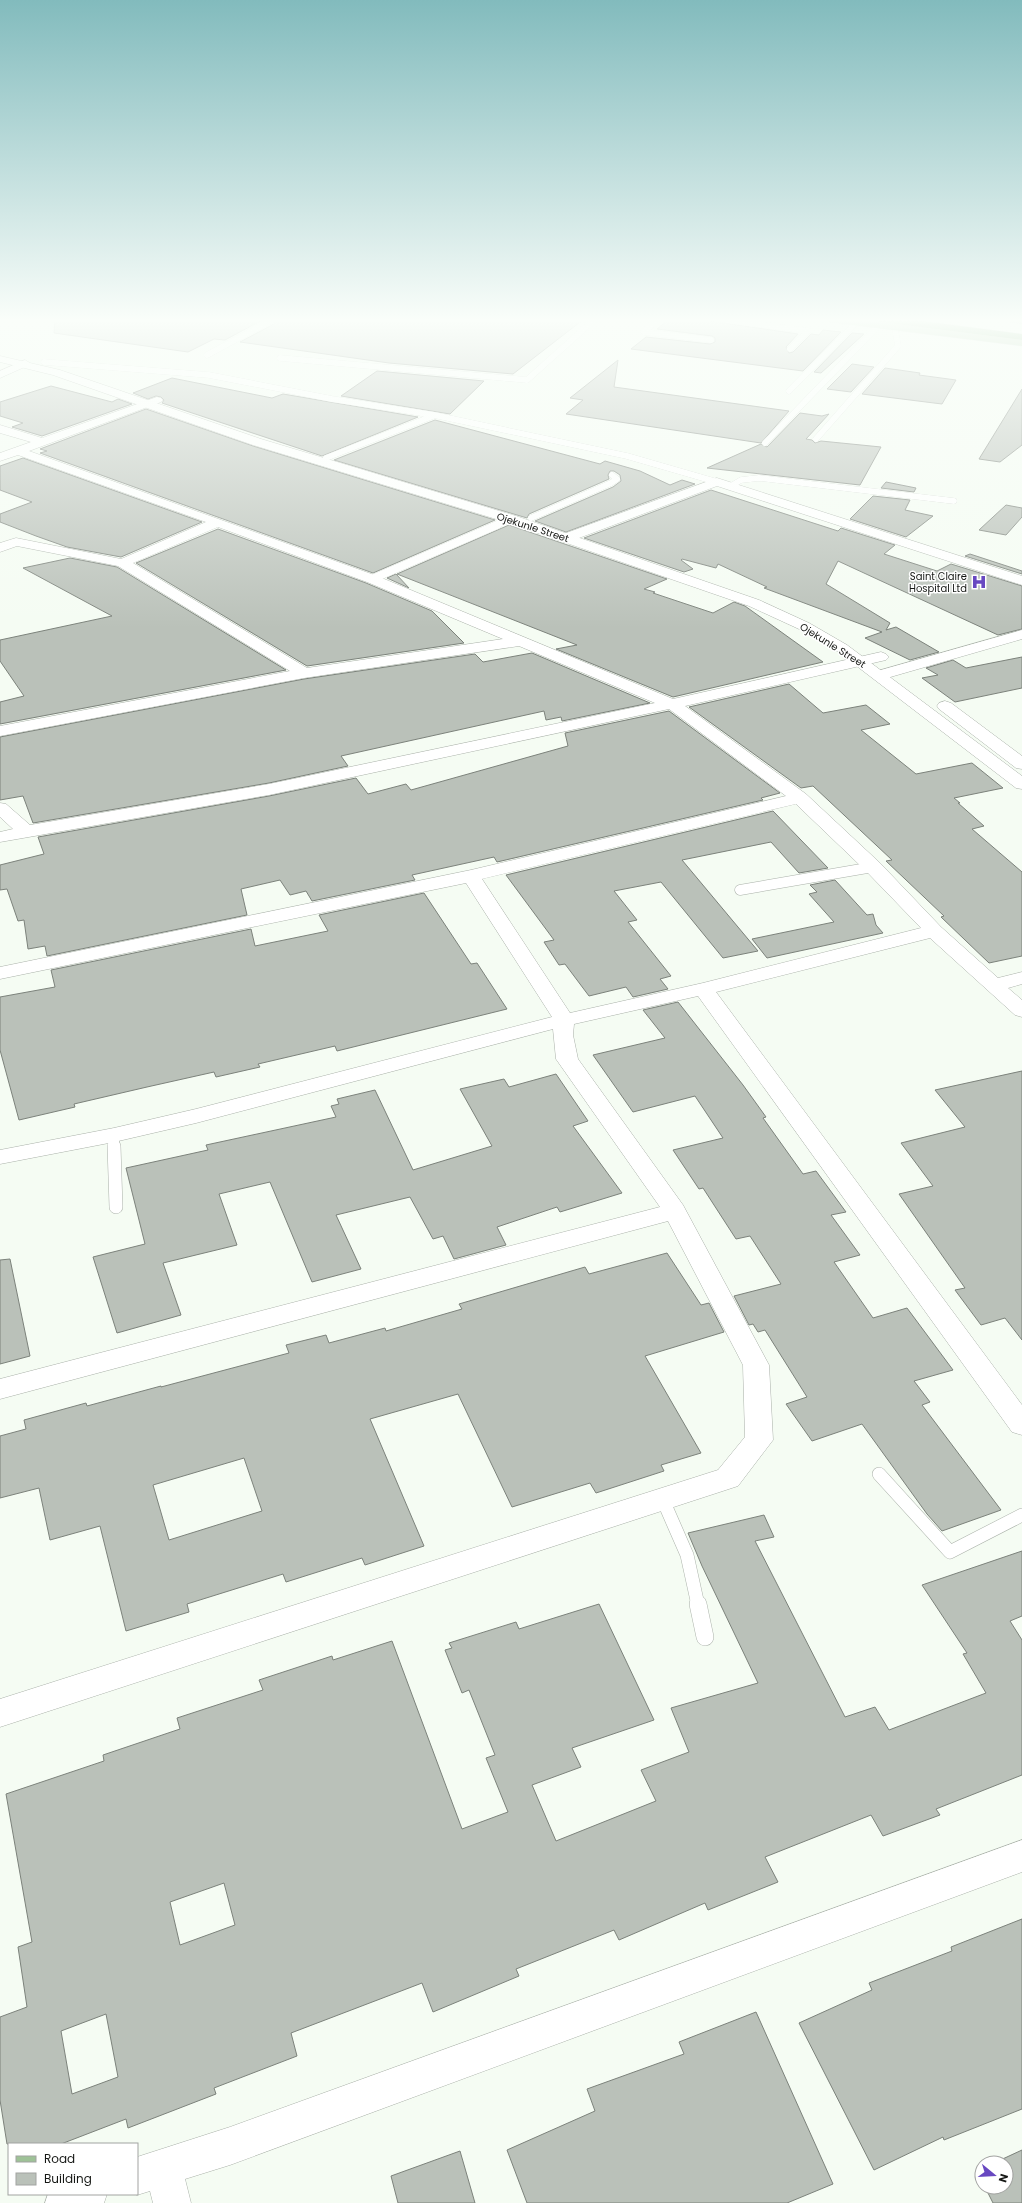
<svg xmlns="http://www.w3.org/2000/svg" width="1022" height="2203" font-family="Poppins,sans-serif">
	<rect width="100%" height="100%" fill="#f5fcf3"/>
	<!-- building -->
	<path fill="#bac1b9" stroke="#7c827b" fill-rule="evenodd" d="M55,319H264L225,340L214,339L188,352L54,333Z
		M278,319H584L513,374L389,363L240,342L276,323Z
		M669,319H696L798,334L786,347L789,353L793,352L811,334L819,335L823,330L841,332L803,371L631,349L646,337L710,344L715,342V338L712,336L657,329Z
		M852,333L864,334L821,373L814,372Z
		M618,360L614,387L789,411L761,443L566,414L583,400L570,398Z
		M852,364L874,367L851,392L827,389Z
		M885,368L920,373L919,375L956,380L942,404L862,394Z
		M377,371L484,381L450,414L341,396Z
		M172,378L272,398L283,394L418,417L322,456L162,403L164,400L161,397L156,396L148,399L133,393Z
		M51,386L112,402L118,399L132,404L42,436L12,427L23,423L0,416V402Z
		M1022,389V445L1000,462L979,459Z
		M146,409L253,446L495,520L373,573L40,453L47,451L40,449Z
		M800,413L822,416L829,414L806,439L812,440L815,443L821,441L881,447L860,485L707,468L761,444L767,447Z
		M435,420L600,464L605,461L640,471L670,485L682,480L695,484L566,532L535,521L613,487L621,481L620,475L614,471H610L608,475L609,479L529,514L527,518L334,460Z
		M23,458L202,522L121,557L67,547L36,536L0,522V514L32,502L0,490V466Z
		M886,482L916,488L914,492L881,488Z
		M711,490L838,531L841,528L895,545L884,554L937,571L951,564L1022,586V629L998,635L838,561L826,584L890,623L886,630L896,627L939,652L910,660L865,638L882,632L764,588L767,587L718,564L716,568L682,559L681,560L693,569L684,572L584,538Z
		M873,496L910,500L905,510L933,516L906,537L850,519Z
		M1006,505L1022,508V517L1006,535L979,530Z
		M509,525L667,579L644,589L655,592L653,593L713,613L734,602L745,606L823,662L673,697L556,649L577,645L397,574Z
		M218,529L366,583L432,611L464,643L307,666L136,563Z
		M970,554L1022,571V574L965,556Z
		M70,558L117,567L286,670L0,724V702L24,696L0,661V640L112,616L23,568Z
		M396,574L409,588L387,578Z
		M532,653L650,703L562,721L561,717L546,720L544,711L341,756L348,766L269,783L33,823L23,796L0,800V737L304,679L475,654L483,662Z
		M1022,657V688L955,702L922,678L938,675L926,668L953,660L966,668Z
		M789,684L823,713L866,705L890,724L861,730L916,774L972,763L1003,788L954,798L960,803H958L984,826L972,829L1022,872V956L989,963L941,917L944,916L886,861L892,860L813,786L801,788L689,707Z
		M669,711L780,793L761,798L763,800L497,862L494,857L412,875L415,880L312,901L306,891L290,895L280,880L241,889L247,915L47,956L45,946L28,949L24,920L18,921L7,889L0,890V865L44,854L38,837L269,796L356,778L368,794L406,784L411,790L568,746L565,733Z
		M773,811L828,868L799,873L771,842L682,860L758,951L723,958L661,882L614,891L637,920L628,922L671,976L660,979L668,989L633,997L626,987L589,996L565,964L559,965L544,942L554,940L506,875Z
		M835,880L867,915L873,914L876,925L883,933L767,958L752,939L834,922L809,894L817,892L810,885Z
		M424,893L471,964L477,963L507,1009L337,1051L335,1046L258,1064L260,1067L216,1077L214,1072L147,1087L74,1104L75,1107L19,1120L0,1050V997L55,987L51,970L251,929L255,946L328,931L319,915Z
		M678,1002L743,1085L766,1117L763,1118L803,1174L816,1171L846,1212L831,1215L860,1255L834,1262L873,1318L907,1308L953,1370L914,1381L930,1402L922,1405L1001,1510L942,1531L927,1514L862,1424L812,1441L786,1404L807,1397L765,1330L758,1332L753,1324L749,1325L734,1296L781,1284L750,1236L736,1239L703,1188L699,1189L673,1150L723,1138L695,1096L633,1112L593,1055L665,1038L643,1010Z
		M1022,1071V1340L1005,1318L981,1325L955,1290L965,1288L899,1194L933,1186L901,1143L965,1127L935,1090Z
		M556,1074L588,1121L573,1126L622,1193L560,1212L557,1207L497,1227L506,1245L454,1259L443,1236L433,1239L410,1197L336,1215L361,1269L312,1282L270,1182L219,1194L237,1245L163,1263L181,1315L117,1333L93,1257L145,1244L126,1168L208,1150L206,1145L336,1117L331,1106L339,1104L337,1099L375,1090L413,1170L492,1146L460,1089L504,1079L509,1087Z
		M667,1253L701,1305L709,1303L724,1332L645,1356L701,1453L661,1465L664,1471L596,1493L590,1483L512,1507L458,1394L370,1419L424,1546L365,1565L362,1558L286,1582L283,1574L187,1604L189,1612L126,1631L100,1526L50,1540L39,1488L0,1498V1436L26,1429L24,1420L86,1403L87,1406L161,1386V1387L289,1353L286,1345L326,1335L329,1343L385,1328L386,1331L462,1309L459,1304L585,1267L589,1274ZM244,1458L262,1511L169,1540L153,1485Z
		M10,1259L30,1356L0,1364V1260Z
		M764,1515L774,1537L755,1541L845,1717L875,1707L889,1730L986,1693L963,1654L967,1653L922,1585L1022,1551V1616L1010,1621L1022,1640V1775L936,1809L940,1815L883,1836L871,1815L765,1857L778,1882L708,1910L705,1903L619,1940L614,1930L516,1969L519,1976L433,2012L422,1983L291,2033L297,2056L214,2088L216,2094L128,2128L126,2119L61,2144H7L0,2100V2017L27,2007L18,1947L32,1942L6,1794L104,1761L103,1755L180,1729L177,1718L263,1690L259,1680L332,1656L333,1660L392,1641L462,1829L508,1812L486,1758L495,1755L469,1690L462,1693L445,1650L452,1648L449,1643L516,1622L519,1629L599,1604L654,1720L572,1748L581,1767L532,1785L556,1841L656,1801L641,1770L689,1752L671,1708L758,1683L702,1566L688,1533ZM224,1883L235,1925L180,1945L170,1902ZM106,2014L118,2077L72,2094L61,2031Z
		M1022,1919V2109L944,2140L943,2137L874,2170L799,2023L872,1990L869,1983L952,1951L951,1947Z
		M756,2012L833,2184L787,2203H527L507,2150L595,2111L587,2089L684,2054L679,2042Z
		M1022,2150V2203H993L985,2187H1006V2163H994Z
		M460,2151L475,2203H398L391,2176Z"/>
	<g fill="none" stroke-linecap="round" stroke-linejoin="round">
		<!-- service-far4 casing -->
		<g stroke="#aab1a9" stroke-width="6">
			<path id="service-far4" d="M659,319L644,332L711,340
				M719,319L808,331L790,349
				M207,355L274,319
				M280,358L527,380L595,319
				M44,362L209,375L332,399L434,415L627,456L717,482
				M789,391L856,323
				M816,439L898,346L895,328
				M765,443L878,326
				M326,458L433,416
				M731,486L741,480L759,478L954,501
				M531,518L611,483L617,479L612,475
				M494,526L511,519"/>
		</g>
		<!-- service-far3 casing -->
		<g stroke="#aab1a9" stroke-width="8">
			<path id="service-far3" d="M372,579L497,525"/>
		</g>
		<!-- service-far2 casing -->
		<g stroke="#aab1a9" stroke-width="11">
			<path id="service-far2" d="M740,890L873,867
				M114,1135V1147"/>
		</g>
		<!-- service-far1 casing -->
		<g stroke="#aab1a9" stroke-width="14">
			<path id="service-far1" d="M114,1146L116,1207
				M879,1474L950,1552L1022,1515
				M663,1500L687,1555L698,1605"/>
		</g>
		<!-- service casing -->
		<g stroke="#aab1a9" stroke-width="18">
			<path id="service" d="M698,1604L705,1637"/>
		</g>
		<!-- minor casing -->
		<g stroke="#aab1a9" stroke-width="1">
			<path id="minor" d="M25,360L30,363L29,365L0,378V371Z
				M157,397L161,398L163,400L161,402L29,451L377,576L673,699L881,652L886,654L889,657L886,660L685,706L806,794L880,863L941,927L998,978L1022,972V984L1008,988L1022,1000V1017L1015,1015L930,938L716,992L1022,1405V1435L1012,1432L698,996L574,1024L573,1035L578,1059L683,1205L769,1365L773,1440L738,1486L0,1727V1699L718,1470L745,1437L743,1365L668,1221L0,1399V1379L660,1207L556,1059L553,1029L196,1123L114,1142L0,1164V1150L114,1128L196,1109L552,1017L466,883L0,979V967L471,870L786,796L669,709L269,795L0,842V832L13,829L0,817V803L6,804L30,825L269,784L655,703L519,646L304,678L0,736V726L290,671L118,566L17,546L0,552V543L16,538L121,559L206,522L18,455L0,461V453L31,442L0,433V425L42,438ZM218,527L367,582L503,639L307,668L133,563ZM796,804L866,871L921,928L703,983L570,1013L482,879Z
				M717,478L1022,576V585L717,486L571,541H561L559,538L561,535Z
				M1022,630V639L880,680L874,678L872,675L874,672Z
				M1022,1840V1872L230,2165L185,2179L191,2203H153L150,2191L137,2195L134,2194H137V2157L230,2127Z
				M48,2194H107L104,2203H45Z"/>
		</g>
		<!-- tertiary casing -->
		<g stroke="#aab1a9" stroke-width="1">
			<path id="tertiary" d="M0,356L60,370L261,439L516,516L759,600L809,623L847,645L1022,776V789L1016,788L837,651L799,629L749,606L506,522L253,445L53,375L0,362Z
				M945,701L951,703L1022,756V769L1016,768L939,709L937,706L939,703Z"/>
		</g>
		<!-- primary casing -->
		<g stroke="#dadada" stroke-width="1">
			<path id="primary" d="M823,319H856L1022,340V346L828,322Z
				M1004,319H1022V324L1005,321Z"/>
		</g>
		<!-- motorway casing -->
		<g stroke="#dadada" stroke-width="1">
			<path id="motorway" d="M875,319H908L1022,334V340L880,322Z"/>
		</g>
		<!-- service-far4 -->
		<use href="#service-far4" stroke="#fff" stroke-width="6"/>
		<!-- service-far3 -->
		<use href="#service-far3" stroke="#fff" stroke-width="8"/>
		<!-- service-far2 -->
		<use href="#service-far2" stroke="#fff" stroke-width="10"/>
		<!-- service-far1 -->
		<use href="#service-far1" stroke="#fff" stroke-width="13"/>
		<!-- service -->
		<use href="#service" stroke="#fff" stroke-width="17"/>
		<!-- minor -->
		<use href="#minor" fill="#fff" fill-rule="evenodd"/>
		<!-- tertiary -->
		<use href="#tertiary" fill="#fff" fill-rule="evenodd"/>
		<!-- primary -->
		<use href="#primary" fill="#9ec297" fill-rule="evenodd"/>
		<!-- motorway -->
		<use href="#motorway" fill="#5e9952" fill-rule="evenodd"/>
	</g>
	<!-- sky -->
	<linearGradient id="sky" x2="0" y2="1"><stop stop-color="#82bbbd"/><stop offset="0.51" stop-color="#fafefa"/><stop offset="1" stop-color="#fafefa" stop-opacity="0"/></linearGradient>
	<rect width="1022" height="628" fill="url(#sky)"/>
	<!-- icons -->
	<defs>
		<g id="hospital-bare" transform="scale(1.2)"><path d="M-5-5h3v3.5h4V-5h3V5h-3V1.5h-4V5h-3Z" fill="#6848c1" stroke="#fff" stroke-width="2.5" paint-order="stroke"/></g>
	</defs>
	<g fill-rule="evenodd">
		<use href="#hospital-bare" x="979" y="582"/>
	</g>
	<g text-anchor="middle" stroke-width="3" stroke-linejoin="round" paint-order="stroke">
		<!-- far-street labels -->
		<g font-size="10" fill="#161815" stroke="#fff">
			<text transform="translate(533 527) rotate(18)" y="4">Ojekunle Street</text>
			<text transform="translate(833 645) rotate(32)" y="4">Ojekunle Street</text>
		</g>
		<!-- far-poi labels -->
		<g font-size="10" fill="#161815" stroke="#fff" text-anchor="end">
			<text x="967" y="580">Saint Claire<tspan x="967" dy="12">Hospital Ltd</tspan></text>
		</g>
	</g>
	<!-- legend -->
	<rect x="8" y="2143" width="130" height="52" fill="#ffffff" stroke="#a2a3a1"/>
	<rect x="16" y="2156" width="20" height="6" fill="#9ec297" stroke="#a2a3a1"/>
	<text x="44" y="2163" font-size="12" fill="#161815">Road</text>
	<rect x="16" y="2173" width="20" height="12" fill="#bac1b9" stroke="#a2a3a1"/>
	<text x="44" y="2183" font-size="12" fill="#161815">Building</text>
	<!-- north arrow -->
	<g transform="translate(994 2175) rotate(108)"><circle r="19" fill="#ffffff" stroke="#a2a3a1"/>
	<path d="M0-3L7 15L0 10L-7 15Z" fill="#6848c1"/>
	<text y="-6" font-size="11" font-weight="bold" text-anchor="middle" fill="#161815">N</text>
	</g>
</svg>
